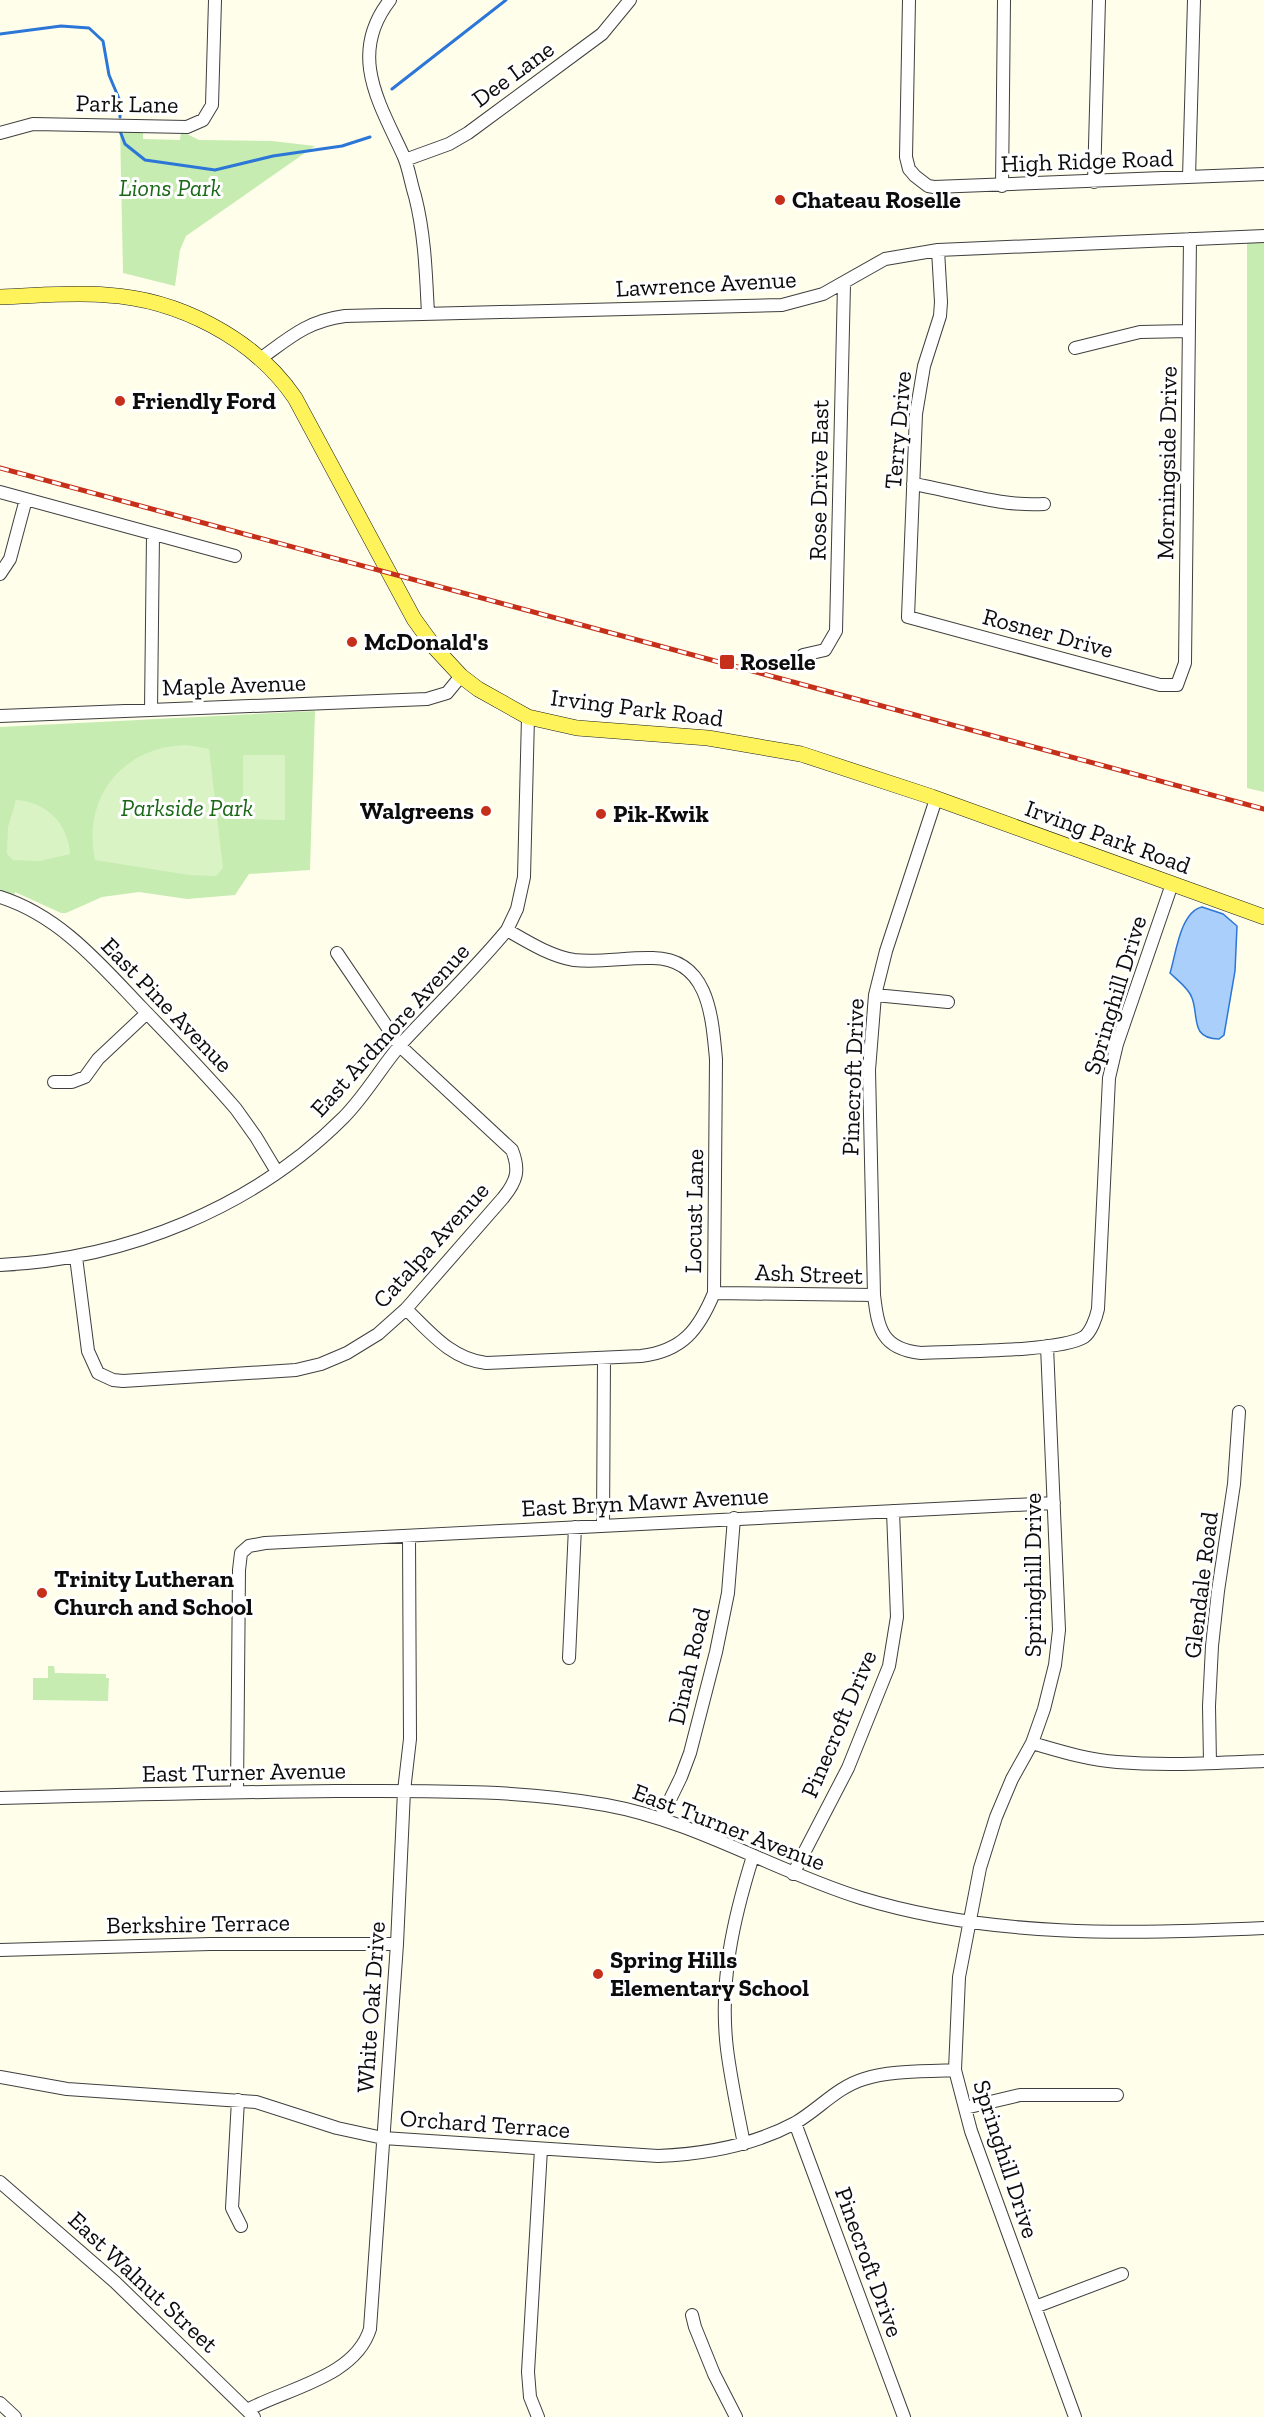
<svg xmlns="http://www.w3.org/2000/svg" width="1264" height="2417" font-family="'Zilla Slab',serif">
	<rect width="100%" height="100%" fill="#fffeeb"/>
	<!-- green -->
	<path fill="#c6ecb1" d="M120,126H143V139L180,140L181,131L199,140L272,141L315,146L186,236L180,250L175,286L123,273Z
		M1247,240H1264V792L1247,788Z
		M315,711L310,870L249,874L235,895L187,899L139,892L102,897L66,913H61L15,892L14,896L0,895V727Z
		M48,1666H54L55,1673L106,1674V1678H109L108,1701L33,1700V1678H48Z"/>
	<!-- pitch -->
	<path fill="#daf3c4" d="M187,745L209,749L223,868L216,876L189,875L95,860C82,797 123,746 187,745Z
		M243,755H285V820L243,819Z
		M16,800C46,802 68,823 70,854L40,861L13,860L7,854L8,827Z"/>
	<!-- water -->
	<path fill="#abcffb" stroke="#2c76d8" stroke-width="1.5" d="M1202,907L1223,914L1237,926L1235,971L1224,1035L1219,1039C1190,1039 1199,1016 1192,998C1189,988 1177,980 1170,973C1176,954 1180,912 1202,907Z"/>
	<g fill="none" stroke-linecap="round" stroke-linejoin="round">
		<!-- stream -->
		<path stroke="#2c76d8" stroke-width="3" d="M0,34L61,26L89,28L103,41L109,75L120,101V117
			M392,89L506,0
			M120,131L125,144L145,160L215,170L273,156L342,146L370,137"/>
		<!-- minor casing -->
		<g stroke="#3f3f3f" stroke-width="14">
			<path id="minor" d="M390,0C347,55 380,104 404,157C409,169 411,184 415,196C425,235 426,275 428,314
				M909,0L906,157L909,169L915,176L928,186L934,187L1264,174
				M0,133L33,124L187,127L203,120L212,105L215,0
				M405,160L449,144L468,133L602,34L630,0
				M1189,177L1194,0
				M1094,182L1099,0
				M1002,186L1004,0
				M938,250L941,302L940,316L924,366L916,414L908,617L1160,685H1177L1185,663L1190,239
				M1075,348L1140,332L1189,331
				M260,359C289,338 307,321 345,316L782,305L823,294L885,259L938,250L1264,236
				M913,484C956,491 1000,507 1044,504
				M0,492L235,556
				M0,574L10,559L26,499
				M803,655L825,650L836,631L844,284
				M151,710L153,534
				M0,716L427,699L447,693L461,676
				M936,799L886,951L875,995L869,1070L874,1295C878,1329 882,1349 921,1353C955,1351 1059,1352 1084,1337C1091,1332 1096,1318 1098,1309L1109,1078L1117,1044L1172,884
				M0,897C60,916 100,964 142,1008C174,1041 206,1074 236,1109L256,1137L277,1172
				M875,995L948,1002
				M54,1082H72L85,1077L98,1059L147,1013
				M76,1257L88,1351L98,1373L113,1380L123,1381L296,1370L321,1364L347,1353L378,1334L406,1309L503,1198C517,1181 520,1170 512,1150L400,1046L337,953
				M0,1265C126,1259 253,1208 343,1118C366,1095 381,1067 402,1043C437,1005 474,970 507,930L517,909L524,877L528,717
				M714,1293L874,1295
				M406,1309C430,1332 451,1359 486,1363L641,1356C683,1351 699,1329 714,1293L716,1059C712,1017 709,959 653,958C627,957 600,963 574,960C550,956 528,942 507,930
				M1047,1346L1059,1630L1055,1665L1044,1709L1032,1743L1012,1779L996,1817L980,1868L959,1977L955,2070L971,2131L1075,2417
				M603,1525L604,1358
				M569,1658L575,1527
				M1032,1743C1060,1751 1088,1760 1117,1762C1166,1766 1215,1763 1264,1761
				M1210,1763L1209,1706L1212,1646L1218,1591L1234,1484L1239,1412
				M237,1792L239,1570L241,1553L249,1546L265,1543L1054,1503
				M0,1798C112,1795 224,1792 336,1791C426,1791 517,1789 606,1805C695,1821 774,1871 861,1898C992,1938 1128,1934 1264,1928
				M661,1818L681,1777L690,1753L716,1652L728,1593L734,1518
				M793,1874L848,1768L889,1666L897,1617L893,1511
				M0,1950L210,1944H397
				M0,2077L67,2089L256,2102L337,2128L383,2138L658,2156C705,2154 752,2146 795,2123C818,2110 837,2087 864,2079C893,2070 926,2072 955,2070
				M238,2100L232,2208L241,2226
				M965,2108L1020,2095H1117
				M795,2123L904,2417
				M744,2144C738,2113 731,2081 727,2049C719,1982 733,1920 753,1856
				M0,2182L115,2282L254,2417
				M1035,2307L1122,2274
				M692,2315L695,2327L714,2374L736,2417
				M0,2403L15,2417
				M247,2410C288,2388 355,2377 370,2329L397,1944L404,1791L410,1739L409,1536
				M538,2417L530,2397L528,2372L541,2149"/>
		</g>
		<!-- major casing -->
		<g stroke="#1d1d1d" stroke-width="16">
			<path id="major" d="M0,297C35,296 71,292 106,295C178,299 254,338 295,398L414,619L435,648L461,676L478,689L528,717L577,728L708,738L801,754L932,797L1264,917"/>
		</g>
		<!-- minor -->
		<use href="#minor" stroke="#fff" stroke-width="12"/>
		<!-- major -->
		<use href="#major" stroke="#fff35b" stroke-width="15"/>
		<!-- rail casing -->
		<g stroke="#c62f1a" stroke-width="5">
			<path id="rail" d="M0,468L1264,809"/>
		</g>
		<!-- rail -->
		<use href="#rail" stroke="#fff" stroke-width="3" stroke-dasharray="9" stroke-linecap="butt"/>
	</g>
	<!-- markers -->
	<g fill="#c62f1a" stroke="#fff" stroke-width="2">
		<circle cx="780" cy="200" r="6"/>
		<circle cx="120" cy="401" r="6"/>
		<circle cx="352" cy="642" r="6"/>
		<rect x="719" y="654" width="16" height="16" rx="3"/>
		<circle cx="486" cy="811" r="6"/>
		<circle cx="601" cy="814" r="6"/>
		<circle cx="42" cy="1593" r="6"/>
		<circle cx="598" cy="1974" r="6"/>
	</g>
	<g text-anchor="middle" stroke-width="6" stroke-linejoin="round" paint-order="stroke">
		<!-- street labels -->
		<g font-size="24" fill="#0c0c0c" stroke="#fff">
			<text transform="translate(513 74) rotate(-36)" y="8">Dee Lane</text>
			<text transform="translate(127 104) rotate(1)" y="8">Park Lane</text>
			<text transform="translate(1087 161) rotate(-2)" y="8">High Ridge Road</text>
			<text transform="translate(706 284) rotate(-3)" y="8">Lawrence Avenue</text>
			<text transform="translate(898 430) rotate(-85)" y="8">Terry Drive</text>
			<text transform="translate(1167 463) rotate(-89)" y="8">Morningside Drive</text>
			<text transform="translate(819 480) rotate(-89)" y="8">Rose Drive East</text>
			<text transform="translate(1048 633) rotate(15)" y="8">Rosner Drive</text>
			<text transform="translate(234 685) rotate(-2)" y="8">Maple Avenue</text>
			<text transform="translate(637 708) rotate(7)" y="8">Irving Park Road</text>
			<text transform="translate(1108 837) rotate(20)" y="8">Irving Park Road</text>
			<text transform="translate(1115 995) rotate(-73)" y="8">Springhill Drive</text>
			<text transform="translate(167 1005) rotate(46)" y="8">East Pine Avenue</text>
			<text transform="translate(390 1030) rotate(-48)" y="8">East Ardmore Avenue</text>
			<text transform="translate(853 1077) rotate(-88)" y="8">Pinecroft Drive</text>
			<text transform="translate(694 1211) rotate(-89)" y="8">Locust Lane</text>
			<text transform="translate(431 1245) rotate(-48)" y="8">Catalpa Avenue</text>
			<text transform="translate(809 1274) rotate(2)" y="8">Ash Street</text>
			<text transform="translate(645 1502) rotate(-3)" y="8">East Bryn Mawr Avenue</text>
			<text transform="translate(1033 1575) rotate(-90)" y="8">Springhill Drive</text>
			<text transform="translate(1201 1585) rotate(-83)" y="8">Glendale Road</text>
			<text transform="translate(689 1666) rotate(-77)" y="8">Dinah Road</text>
			<text transform="translate(839 1724) rotate(-67)" y="8">Pinecroft Drive</text>
			<text transform="translate(244 1772) rotate(-1)" y="8">East Turner Avenue</text>
			<text transform="translate(729 1827) rotate(21)" y="8">East Turner Avenue</text>
			<text transform="translate(198 1924) rotate(-1)" y="8">Berkshire Terrace</text>
			<text transform="translate(371 2007) rotate(-86)" y="8">White Oak Drive</text>
			<text transform="translate(485 2124) rotate(4)" y="8">Orchard Terrace</text>
			<text transform="translate(1006 2159) rotate(72)" y="8">Springhill Drive</text>
			<text transform="translate(869 2262) rotate(70)" y="8">Pinecroft Drive</text>
			<text transform="translate(143 2282) rotate(43)" y="8">East Walnut Street</text>
		</g>
		<!-- park labels -->
		<g font-size="24" font-style="italic" fill="#1b6818" stroke="#fff">
			<text x="170" y="196">Lions Park</text>
			<text x="187" y="816">Parkside Park</text>
		</g>
		<!-- poi labels -->
		<g font-size="24" font-weight="bold" fill="#0c0c0c" stroke="#fff" text-anchor="start">
			<text x="792" y="208">Chateau Roselle</text>
			<text x="132" y="409">Friendly Ford</text>
			<text x="364" y="650">McDonald's</text>
			<text x="740" y="670">Roselle</text>
			<text x="474" y="819" text-anchor="end">Walgreens</text>
			<text x="613" y="822">Pik-Kwik</text>
			<text x="54" y="1587">Trinity Lutheran<tspan x="54" dy="28">Church and School</tspan></text>
			<text x="610" y="1968">Spring Hills<tspan x="610" dy="28">Elementary School</tspan></text>
		</g>
	</g>
</svg>
